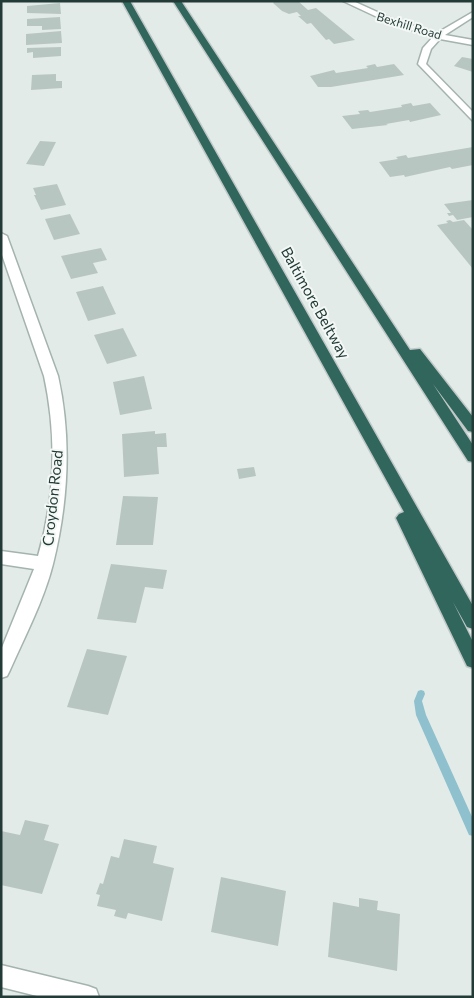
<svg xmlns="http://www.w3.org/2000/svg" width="474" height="998" font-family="Commissioner,sans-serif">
	<rect width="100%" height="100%" fill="#e2ebe8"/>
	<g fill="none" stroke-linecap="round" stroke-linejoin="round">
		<!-- stream -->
		<path fill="#8ec0cd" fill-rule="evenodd" d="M421,690L424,691L425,694L422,701L426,715L473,819V836L469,835L416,715L414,701L418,691Z"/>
	</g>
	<!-- building -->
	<path fill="#b8c6c1" d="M275,1H298L308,10L316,8L355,40L334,44L329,39L326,40L311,23L307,24L298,16H301L297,12L289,14L282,11L273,3Z
		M60,3L61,14L27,13V6Z
		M60,17L61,29L42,30V26H27V19Z
		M61,31L62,43L26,45V34Z
		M61,47V56L33,58V52L27,53V48Z
		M462,57L473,59V72L454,66Z
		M375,64L377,67L394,64L404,75L331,87H318L310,76L334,70L336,73L368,68L366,66Z
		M56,74V81H62V88L31,90L32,75Z
		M411,103L413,106L430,103L441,115L410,122L409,120L386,124L388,125L352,129L342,116L360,114L358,111L368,110L370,112L402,107L401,105Z
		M40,141L56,142L44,166L26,164Z
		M473,147V165L452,169L450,167L405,177L404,175L390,177L379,162L398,159L396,157L406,155L408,158Z
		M57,184L66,205L41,210L34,195H36L33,188Z
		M473,200V217L457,220L453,215L449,216L447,213H451L444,204Z
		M70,214L80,234L54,240L45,219Z
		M450,220L453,222L464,220L473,230V269L437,225L448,223L446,221Z
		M101,248L107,260L93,263L98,273L71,279L61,256Z
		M103,286L116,314L88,321L76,292Z
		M123,328L137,356L107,364L94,335Z
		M144,376L152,409L120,415L113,382Z
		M155,431V434L166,433L167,447H157L159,474L124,477L122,434Z
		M254,467L256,476L239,479L237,469Z
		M123,496L158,497L153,545H116Z
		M111,564L167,570L163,589L145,587L136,623L97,619Z
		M87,649L127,656L108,715L67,707Z
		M25,820L49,825L44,840L59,844L42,894L1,885V831L20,835Z
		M124,839L157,846L153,863L174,868L162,921L128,913L126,919L114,916L116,910L97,906L100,895L96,894L100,883L103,884L111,856L119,858Z
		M221,877L286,891L278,946L211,932Z
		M359,898L378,901L377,910L400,914L397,971L328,957L333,902L359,907Z"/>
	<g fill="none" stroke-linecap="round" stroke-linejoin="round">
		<!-- minor casing -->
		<g stroke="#a5b3af" stroke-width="3">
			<path id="minor" d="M343,1H353L395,20L437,33L473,12V17L445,35L473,40V45L440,39L431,49L426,64L473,112V121L418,64L423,48L433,37L390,23Z
				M1,233L7,236L58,376C72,439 68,503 53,564C44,600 25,636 10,670L7,676L1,678V650L34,569L1,564V551L38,556C55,498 57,436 44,376L1,252Z
				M1,965L88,986L96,989L99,997H41L1,987Z"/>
		</g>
		<!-- highway casing -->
		<g stroke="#c1c8c7" stroke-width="3">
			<path id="highway" d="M122,1H130L473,606V629L467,627L453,602L473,642V668L467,666L396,518L399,514L404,512Z
				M173,1H181L410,350L420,349L473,417V432L468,431L433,384L473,445V462L468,461Z"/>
		</g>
		<!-- minor -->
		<use href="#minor" fill="#fff" fill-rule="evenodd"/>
		<!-- highway -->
		<use href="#highway" fill="#31665d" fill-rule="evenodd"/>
	</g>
	<g text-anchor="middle" stroke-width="4" stroke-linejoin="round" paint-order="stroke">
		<!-- far-street labels -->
		<g font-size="12" fill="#233b36" stroke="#f3f8f6">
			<text transform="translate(409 26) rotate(17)" y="4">Bexhill Road</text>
		</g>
		<!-- street labels -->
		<g font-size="15" fill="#233b36" stroke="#f3f8f6">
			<text transform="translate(315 303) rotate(61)" y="5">Baltimore Beltway</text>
			<text transform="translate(53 498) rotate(-84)" y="5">Croydon Road</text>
		</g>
	</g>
	<!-- border -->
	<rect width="474" height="998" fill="none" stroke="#233b36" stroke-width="5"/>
</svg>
